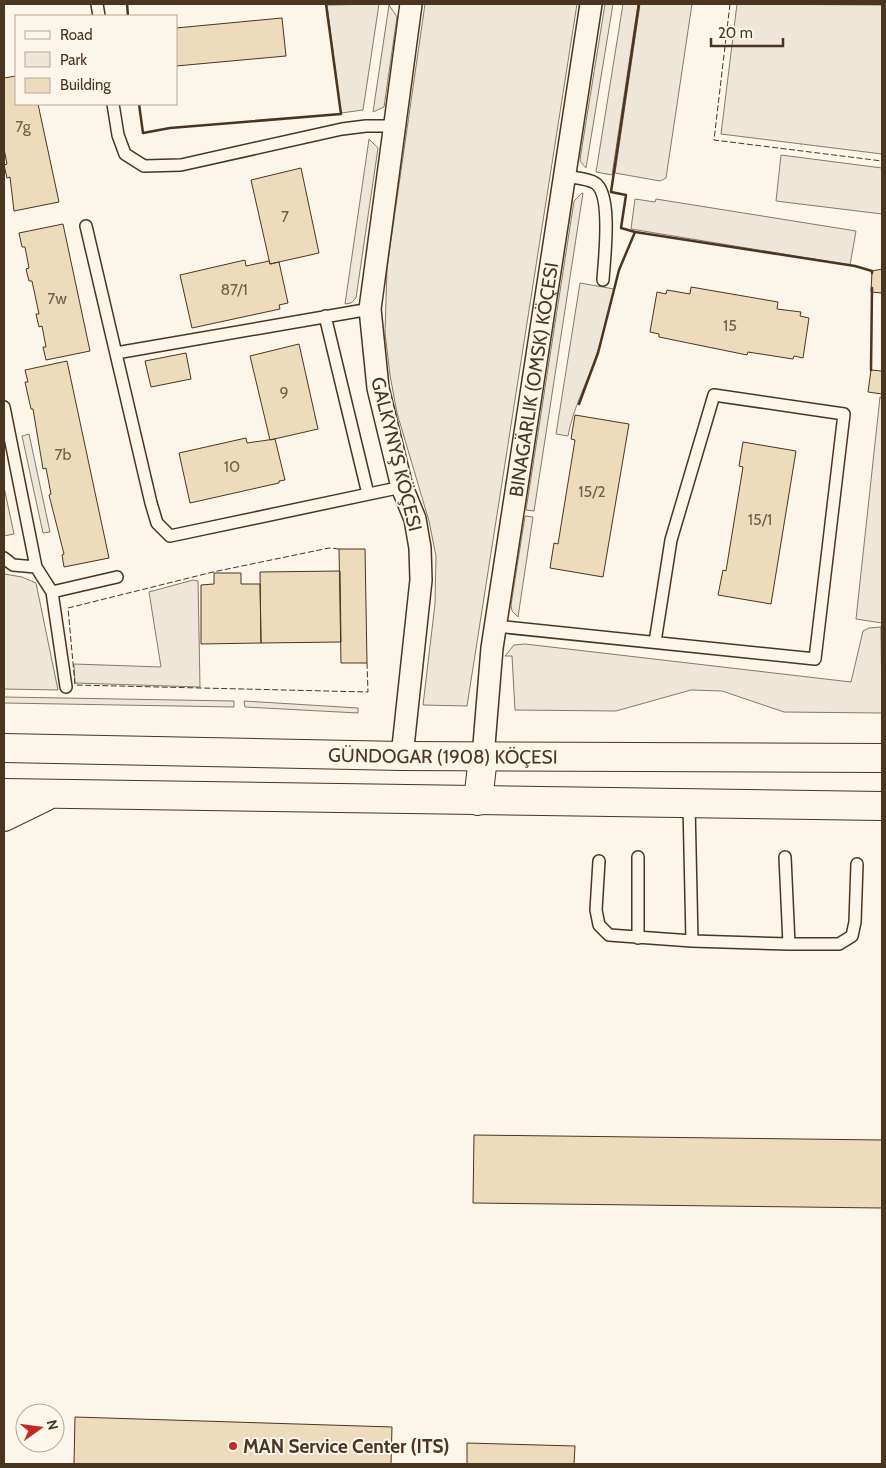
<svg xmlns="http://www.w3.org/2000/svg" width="886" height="1468" font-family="Cabin,sans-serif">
	<rect width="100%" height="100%" fill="#fbf6e9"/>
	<!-- green -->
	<path fill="#ede6d9" stroke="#887966" d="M379,4L363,110L341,113L327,5Z
		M425,4H577L467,706L423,705L435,604L436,556L429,521L397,413L390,375L385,333L387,268Z
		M605,4H613L586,168L580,161L581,153Z
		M623,4H638L612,175L596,172Z
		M640,4H692L666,178L660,181L615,173Z
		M737,4L882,5V154L721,134Z
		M389,5L397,17L384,107L373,112Z
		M369,139L378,148L356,298L351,303L345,304Z
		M781,155L882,168V214L776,201Z
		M582,193H583L534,511L526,510L574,201Z
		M635,199L655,202L656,199L856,231L850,265L631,229Z
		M580,283L614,289C608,311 604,335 596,356C587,383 573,408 568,436L556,434Z
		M880,397H882V623L856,619Z
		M29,434L50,532L43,533L22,436Z
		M4,487L14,534L4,536Z
		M525,516L533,517L518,617L512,611L511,605Z
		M4,574L22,577L36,583L58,690L4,689Z
		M193,580L198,581L200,687L75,683L74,664L161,667L149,592Z
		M881,627L882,713L784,712L722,691L691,690L616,711L515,710L512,656H505L514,645L525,644L851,682L863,631L869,628Z
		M4,697L234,701V707L4,703Z
		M244,701L358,708V713L245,707Z"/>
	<!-- building -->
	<path fill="#ecdcbc" stroke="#4a3520" d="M282,18L286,56L176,66V28Z
		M16,76V104H38L59,202L14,211L10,177L7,178L4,165L7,164L4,149V78Z
		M301,168L319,253L270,264L251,180Z
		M63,224L90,351L46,360L43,347H46L42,326L39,327L36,314H39L32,281H29L26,269L29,268L25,247H22L19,233Z
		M245,260L246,266L269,261L270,264L279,262L288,303L279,305L280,309L192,328L180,275Z
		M882,269V293L871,292L872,271Z
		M691,287L778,302L777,309L801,312L800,316L809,318L803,358L794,356L793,359L748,352L747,355L659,337V334L650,332L657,292L666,294L667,290L690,294Z
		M299,344L318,429L270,440L250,356Z
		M186,353L191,379L151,387L145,361Z
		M67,361L109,558L64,567L62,555L64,554L49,495L51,494L46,468L43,469L33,409H31L25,382H28L25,370Z
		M871,370L882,371V394L868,392Z
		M575,415L629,424L603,577L550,568L554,543L558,544L575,440L571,439Z
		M246,438L247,443L275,439L285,480L279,481V483L190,503L179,453Z
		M743,442L796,451L771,604L718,595L723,570L726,571L743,467L739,466Z
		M339,549H365L367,663H341Z
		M340,571L341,642L261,643L260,572Z
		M214,573H241V584H260L261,643L201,644V585L214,584Z
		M474,1135L882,1140V1208L473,1203Z
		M75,1417L392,1427L391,1464H74Z
		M467,1443L575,1446L574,1464H467Z"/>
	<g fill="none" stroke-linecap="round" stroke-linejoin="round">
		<!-- service casing -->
		<g stroke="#4a3520" stroke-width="14">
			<path id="service" d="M97,4L99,16
				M113,104L118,135L125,154L144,166L181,165L342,129L366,126H394
				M565,176C574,178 587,178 595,183C613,194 604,261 603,280
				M86,226L151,503L157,523L170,536L402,487
				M325,316L368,494
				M116,353L370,309
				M4,407L36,567L52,592L66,687
				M4,558L13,565L36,567
				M52,592L117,577
				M495,626L815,659L844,414L714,395L671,540L655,642
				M689,804L692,941
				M785,857L789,944
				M599,861L596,910L599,925L609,935L692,941L789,944H839L852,936L855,922L857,864
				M638,938V857"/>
		</g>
		<!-- minor casing -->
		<g stroke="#4a3520" stroke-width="24">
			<g id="minor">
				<path d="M402,756L421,580L420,548L415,519L402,487L378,388L370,309L411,4"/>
				<path id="s1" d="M483,757L492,648L591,4"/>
			</g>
		</g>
		<!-- secondary casing -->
		<g stroke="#4a3520" stroke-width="30">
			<g id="secondary">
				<path id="s2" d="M4,748L402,756L882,758"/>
				<path d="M4,793L882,806"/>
				<path d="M478,801L483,757"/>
				<path d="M4,817L45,797"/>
			</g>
		</g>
		<!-- service -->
		<use href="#service" stroke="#fbf6e9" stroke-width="11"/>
		<!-- minor -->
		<use href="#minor" stroke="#fbf6e9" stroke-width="21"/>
		<!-- secondary -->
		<use href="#secondary" stroke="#fbf6e9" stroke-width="28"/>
		<!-- fence -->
		<path stroke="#4a3520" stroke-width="1" stroke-dasharray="6 2.5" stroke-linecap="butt" d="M730,4L714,140L882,161
			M339,549L329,548L213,572L68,608L75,685L368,692L367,663"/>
		<!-- wall -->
		<path stroke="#4a3520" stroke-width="2.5" d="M127,4L128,16
			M139,104L143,133L170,128L341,114L326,4
			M635,232L855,266L872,271V273
			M871,370L872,288
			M579,404L598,353L619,270L635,232L621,228L626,195L611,192L639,4"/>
	</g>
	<!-- markers -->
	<circle fill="#c62828" stroke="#fbf6e9" stroke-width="2" cx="233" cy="1446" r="5"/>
	<g text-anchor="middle" stroke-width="4" stroke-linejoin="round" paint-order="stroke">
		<!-- number labels -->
		<g font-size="16" fill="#725f47">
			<text x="23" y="132">7g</text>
			<text x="285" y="222">7</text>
			<text x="234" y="295">87/1</text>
			<text x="57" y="304">7w</text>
			<text x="730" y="331">15</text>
			<text x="284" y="398">9</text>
			<text x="63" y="460">7b</text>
			<text x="232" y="472">10</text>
			<text x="592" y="497">15/2</text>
			<text x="760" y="525">15/1</text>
		</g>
		<!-- street labels -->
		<g font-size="19" fill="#4a3520" stroke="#fbf6e9">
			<text dy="7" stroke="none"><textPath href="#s1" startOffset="381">BINAGÄRLIK (OMSK) KÖÇESI</textPath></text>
			<text transform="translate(397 454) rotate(76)" y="7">GALKYNYŞ KÖÇESI</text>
			<text dy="7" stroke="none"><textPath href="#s2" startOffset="439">GÜNDOGAR (1908) KÖÇESI</textPath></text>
		</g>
		<!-- poi labels -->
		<g font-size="19" font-weight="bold" fill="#4a3520" stroke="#fbf6e9" text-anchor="start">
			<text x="243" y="1453">MAN Service Center (ITS)</text>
		</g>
	</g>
	<!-- border -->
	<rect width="886" height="1468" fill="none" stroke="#4a3520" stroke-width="10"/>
	<!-- legend -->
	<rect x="15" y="15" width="162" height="90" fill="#fbf6e9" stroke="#b4a999"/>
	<rect x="25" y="31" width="25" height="8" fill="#fbf6e9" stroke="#b4a999"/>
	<text x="60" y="40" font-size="15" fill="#4a3520">Road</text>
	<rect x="25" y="52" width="25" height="15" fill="#ede6d9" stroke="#b4a999"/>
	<text x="60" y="65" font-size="15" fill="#4a3520">Park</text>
	<rect x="25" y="78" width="25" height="15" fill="#ecdcbc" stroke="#b4a999"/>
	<text x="60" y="90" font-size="15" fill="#4a3520">Building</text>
	<!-- north arrow -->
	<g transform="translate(40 1428) rotate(76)"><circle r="24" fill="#fbf6e9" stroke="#b4a999"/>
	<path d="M0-4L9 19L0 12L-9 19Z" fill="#c62828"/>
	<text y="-8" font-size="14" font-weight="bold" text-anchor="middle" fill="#4a3520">N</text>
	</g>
	<!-- scale -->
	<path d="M711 38v8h72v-8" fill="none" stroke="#4a3520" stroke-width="2.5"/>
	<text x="718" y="38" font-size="15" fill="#4a3520" stroke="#fbf6e9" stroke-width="4" paint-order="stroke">20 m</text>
</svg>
